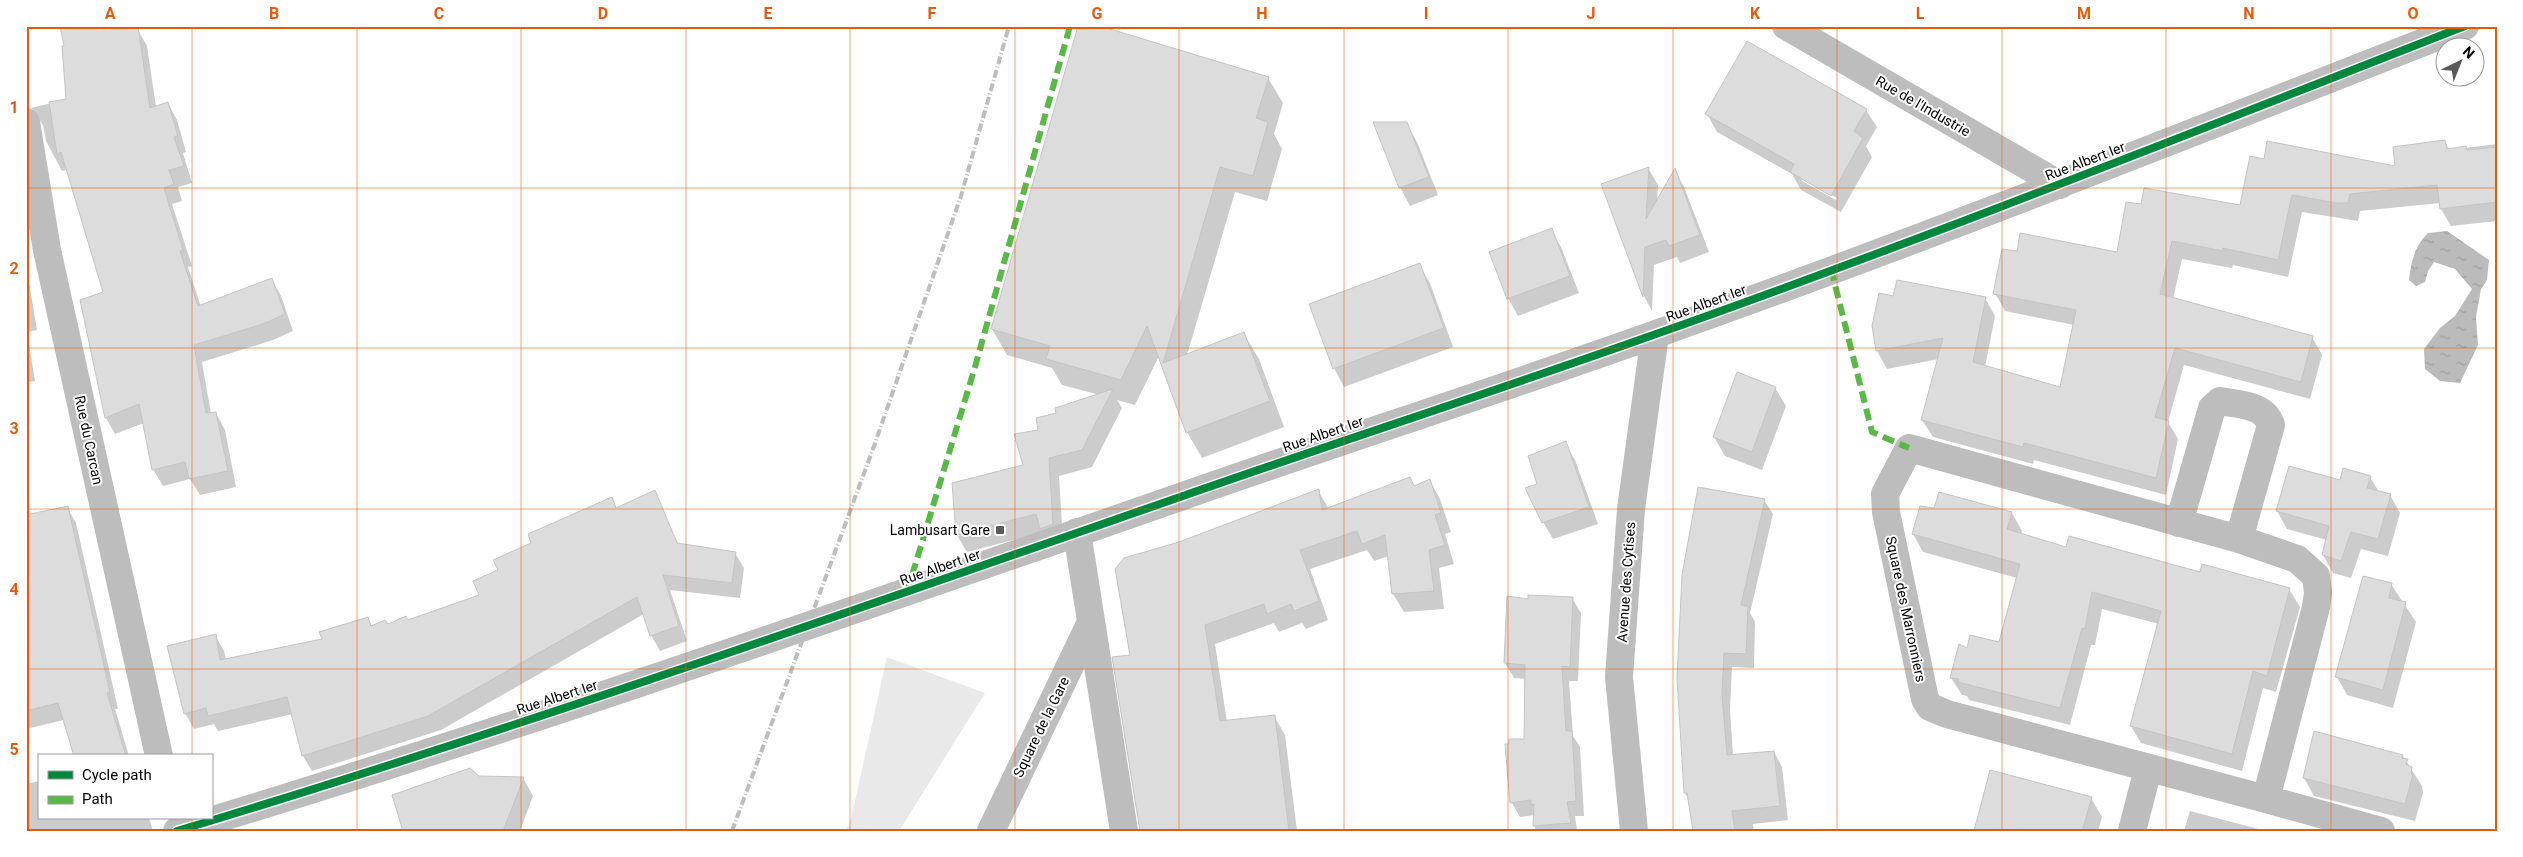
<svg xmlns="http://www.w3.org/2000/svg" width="2523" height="857" font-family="Roboto,sans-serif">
	<defs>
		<pattern id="water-ripples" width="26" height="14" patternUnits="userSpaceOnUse" patternTransform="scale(1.25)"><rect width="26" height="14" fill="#bbb"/><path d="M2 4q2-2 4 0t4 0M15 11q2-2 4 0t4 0" fill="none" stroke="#9f9f9f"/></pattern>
	</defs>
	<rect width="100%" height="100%" fill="#fff"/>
	<!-- green -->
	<path fill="#e9e9e9" d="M887,657L985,693L899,831H846L851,819Z"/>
	<!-- water -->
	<path fill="url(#water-ripples)" d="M2447,231L2489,260L2487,280L2481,289L2476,317L2478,345L2460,383L2440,381L2425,369L2424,349L2440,328L2455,316L2472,289L2455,269L2434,262L2428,271L2425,282L2416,286L2409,280C2411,261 2415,246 2428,233Z"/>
	<!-- shadow -->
	<path fill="#0003" fill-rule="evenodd" d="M138,30L147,46L156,107L168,103L177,120L186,152L183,153L192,183L178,187L182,201L172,204L192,266L188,267L201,307L272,280L281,296L293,331L273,340L202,362L211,414L216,413L225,430L236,487L200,495L190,479L163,486L153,469L144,423L115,434L106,418L82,301L104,293L67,170L62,171L46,141L43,125L31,108L68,99Z
		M1268,78L1283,103L1274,134L1282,149L1267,201L1235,192L1187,355L1244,334L1259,359L1284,427L1202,458L1187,432L1159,356L1135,405L1117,400L1122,408L1092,467L1059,476L1063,542L1044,532L967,552L957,535L953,484L1024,466L1039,431L1057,414L1100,395L1062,385L1052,368L1007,355L992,329Z
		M1866,110L1877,127L1866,146L1872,157L1841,212L1801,190L1792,174L1717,132L1707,114ZM1802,178L1837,198L1836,200L1802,181Z
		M1407,124L1417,142L1438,195L1410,206L1400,187Z
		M2445,141L2449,150L2497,144V221L2451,226L2441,209L2440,203L2360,211L2358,221L2302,212L2288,277L2233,265L2232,268L2182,259L2173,299L2312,337L2322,355L2310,399L2184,365L2168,422L2178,439L2166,495L2034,460L2033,464L1933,437L1922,420L1939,359L1887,369L1877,351L1873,326L1894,297L1985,298L1995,316L1985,367L2061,389L2074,325L2005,311L1995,293L2018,253H2118L2142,206L2241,207L2265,160L2396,167Z
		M1648,168L1658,185L1657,202L1675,171L1684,187L1709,252L1680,263L1677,257L1654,265L1652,311L1644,296L1602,185Z
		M1551,230L1561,247L1579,293L1518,316L1508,298Z
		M26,265L37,330L27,332L35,381L26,382Z
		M1419,265L1430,283L1453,347L1344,387L1334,368Z
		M1775,388L1786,406L1762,470L1725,456L1714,437Z
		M1565,443L1575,460L1598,524L1553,539L1543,522L1539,484Z
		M2370,477L2379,492L2390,495L2400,513L2388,556L2361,549L2351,578L2333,573L2323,555L2327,540L2287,529L2277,511L2341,481Z
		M1430,481L1440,499L1451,532L1445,534L1454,564L1439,568L1444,609L1404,612L1393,594L1389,556L1374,561L1367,550L1310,569L1328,620L1306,629L1302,623L1279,632L1274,623L1215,644L1227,722L1274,716L1285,735L1297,831H1141L1131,656L1180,543L1318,491L1329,509L1415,487Z
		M654,492L679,545L735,553L744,568L740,598L670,590L687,641L660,651L651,635L644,614L441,730L312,771L303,756L293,714L218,731L214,724L194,729L185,713L215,635L224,651L226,660L323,640L367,618L372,627L408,622L480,595L499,571L532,543L611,498L617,509Z
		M1764,500L1773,514L1750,613L1755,622L1754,668L1732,667L1730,710L1733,755L1774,752L1782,767L1788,820L1753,824L1754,831H1694L1689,800L1685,793Z
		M67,507L76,523L118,709H115L129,756H75L64,720L26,729V516Z
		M1935,510L2012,513L2022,531L2021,534L2067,549L2289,589L2300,607L2276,692L2263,688L2242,771L2141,743L2131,726L2159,624L2102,609L2095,645H2091L2070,725L1969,700L1967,696L1962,695L1951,678L1968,649L2000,644L2017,578L1923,552L1913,534Z
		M2391,584L2416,622L2393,708L2347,695L2337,677Z
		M1572,598L1581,613L1578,681H1569L1573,736L1580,747L1584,816H1575L1577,831H1535V815L1520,817L1512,803L1525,741L1526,679L1514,678L1505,663L1529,600Z
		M2403,756L2422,786L2423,793L2415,821L2314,796L2304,778Z
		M523,778L533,796L520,831H408Z
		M39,781V818H149L153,831H26V784Z
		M2091,798L2102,817L2098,831H1975Z
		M2190,811L2266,831H2184Z"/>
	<!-- building -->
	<path fill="#dcdcdc" stroke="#c4c4c4" d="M60,26H138L150,108L168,102L178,136L174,137L184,166L169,170L174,184L164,188L183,250L180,251L198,306L272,278L285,314L263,324L194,345L206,413L216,412L228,471L189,479L185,462L152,470L139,404L105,418L80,300L103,292L61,152L57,154L49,102L66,99L62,46H64Z
		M1078,26H1100L1269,77L1256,118L1268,122L1253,176L1220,167L1163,363L1244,332L1270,401L1186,433L1147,326L1121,380L1046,359L1050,346L991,329Z
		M1747,41L1867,109L1854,131L1863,138L1831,196L1790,172L1794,164L1705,114Z
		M1373,122H1407L1429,177L1399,188Z
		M2445,140L2447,149L2466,146L2467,150L2497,147V202L2440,209L2437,185L2350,194L2348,203H2336L2292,195L2278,260L2223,248V251L2172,241L2160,294L2313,336L2301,382L2175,348L2155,417L2169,421L2156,478L2024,443L2023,447L1921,420L1943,338L1876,351L1872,326L1879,293L1893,296L1897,280L1934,287L1986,297L1973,362L2060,387L2076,310L1993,294L2002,249L2017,251L2020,233L2117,252L2126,202L2141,204L2144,188L2240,205L2250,156L2264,159L2267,141L2395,166L2393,147Z
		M1649,167L1646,219L1675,168L1700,235L1669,246L1666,240L1645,247L1643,297L1601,184Z
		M1552,228L1570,276L1507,299L1489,252Z
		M1420,263L1444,328L1333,369L1309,304Z
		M1737,372L1776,387L1752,452L1713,437Z
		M1113,389L1082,450L1049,458L1053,524L1040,529L1036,514L956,535L952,483L1023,465L1014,434L1038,430L1036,418L1056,413L1055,408Z
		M1566,441L1589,507L1542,523L1525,488L1537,484L1528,456Z
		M2289,466L2340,480L2343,468L2371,476L2367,488L2391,494L2378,539L2351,532L2341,561L2322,555L2329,526L2276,511Z
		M1410,477L1414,486L1430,479L1441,513L1435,515L1445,545L1429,550L1434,591L1392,594L1385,535L1362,544L1357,531L1300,550L1319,601L1294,611L1291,604L1267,614L1264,604L1205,625L1220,721L1275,715L1289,831H1140L1112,657L1130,655L1115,569L1124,558L1179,542L1319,489L1322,510Z
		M1698,487L1765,499L1741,605L1748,606L1746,654L1724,653L1722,694L1727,755L1774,751L1780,806L1732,811L1735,831H1693L1687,793H1684L1677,678L1682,575Z
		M655,490L677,543L736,552L732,583L663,575L679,626L650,636L637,597L428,716L302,756L287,697L208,716L206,708L184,714L167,646L216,634L220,660L322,639L319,632L368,617L371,626L385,620L388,624L406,616L408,620L479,595L473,581L498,570L493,560L531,543L528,534L612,497L616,508Z
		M1939,492L2012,512L2007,529L2066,547L2069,536L2200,572L2202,564L2290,588L2267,676L2253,671L2232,754L2130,726L2161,611L2092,592L2085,629L2082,628L2060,708L1958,682L1959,679L1950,678L1959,644L1967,648L1970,635L1999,642L2020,564L1912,534L1920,506L1934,508Z
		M68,506L110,692L107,693L126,756H74L58,703L26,711V515Z
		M2363,576L2392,583L2389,598L2406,602L2383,690L2335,677Z
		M1528,595L1573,597L1570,667L1562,666L1566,731H1572L1576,801L1567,802L1571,823L1533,826L1534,804L1531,805V800L1510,803L1505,744H1509V739H1524L1525,665L1504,663L1507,596L1528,599Z
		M2314,731L2403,755L2402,758L2408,759L2406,764L2412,767L2411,774H2413L2405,804L2303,778Z
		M470,768L479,776L524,777L503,831H403L392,795Z
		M1990,770L2092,797L2082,831H1974Z"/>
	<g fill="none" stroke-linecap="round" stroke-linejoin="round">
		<!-- minor -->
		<path stroke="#bdbdbd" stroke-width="28" d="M1786,26L2060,185
			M26,122L47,250L159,756
			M1909,448L2239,539L2297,559L2316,576L2318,593L2316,607L2266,799L1947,714L1930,707L1925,699L1886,512L1885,494Z
			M2179,523L2212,408L2220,401C2240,405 2264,404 2271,425L2239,539
			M1077,532L1124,831
			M2266,799L2381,831
			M177,831C516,729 849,612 1183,496C1340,441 1499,390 1656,334C1928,238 2196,131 2465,26
			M991,831L1091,622
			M1634,831L1619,677L1631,509L1655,335
			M2132,831L2148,769"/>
		<!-- rail -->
		<path stroke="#bdbdbd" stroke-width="4" stroke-dasharray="8 2.5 1 2.5" stroke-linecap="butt" d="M732,831L873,449L961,196L1009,26"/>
		<!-- quiet -->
		<path stroke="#58b947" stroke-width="6" stroke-dasharray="12 6" stroke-linecap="butt" d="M1831,269L1872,432L1909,448
			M907,592L975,367L1070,26"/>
		<!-- cycleway casing -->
		<g stroke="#fff" stroke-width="11">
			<path id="cycleway" d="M177,831C516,729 849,612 1183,496C1340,441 1499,390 1656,334C1928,238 2196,131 2465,26"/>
		</g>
		<!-- cycleway -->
		<use href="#cycleway" stroke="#00873e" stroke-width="8"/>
	</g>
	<!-- grid -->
	<path fill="none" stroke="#e8590c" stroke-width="1" stroke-opacity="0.55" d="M192,26V756M357,26V831M521,26V831M686,26V831M850,26V831M1015,26V831M1179,26V831M1344,26V831M1508,26V831M1673,26V831M1837,26V831M2002,26V831M2166,26V831M2331,26V831M26,188H2497M26,348H2497M26,509H2497M26,669H2497M192,818V831"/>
	<!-- markers -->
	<rect fill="#595959" stroke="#fff" stroke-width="2" x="995" y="525" width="10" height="10" rx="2.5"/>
	<g text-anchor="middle" stroke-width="4" stroke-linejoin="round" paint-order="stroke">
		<!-- street labels -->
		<g font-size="14" fill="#000" stroke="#fff">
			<text transform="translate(1923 106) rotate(30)" y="5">Rue de l'Industrie</text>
			<text transform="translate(2085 161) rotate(-21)" y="5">Rue Albert Ier</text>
			<text transform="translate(1706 303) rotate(-20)" y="5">Rue Albert Ier</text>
			<text transform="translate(1323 434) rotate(-19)" y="5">Rue Albert Ier</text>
			<text transform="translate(89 440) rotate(78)" y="5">Rue du Carcan</text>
			<text transform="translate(940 567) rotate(-19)" y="5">Rue Albert Ier</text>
			<text transform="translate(1626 582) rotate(-86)" y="5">Avenue des Cytises</text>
			<text transform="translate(1906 609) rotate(78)" y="5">Square des Marronniers</text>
			<text transform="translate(557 697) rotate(-18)" y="5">Rue Albert Ier</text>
			<text transform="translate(1041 727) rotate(-64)" y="5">Square de la Gare</text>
		</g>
		<!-- poi labels -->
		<g font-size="14" fill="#000" stroke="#fff" text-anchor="end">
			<text x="990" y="535">Lambusart Gare</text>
		</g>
	</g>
	<!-- border -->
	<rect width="2523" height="857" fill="none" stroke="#ffffff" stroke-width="55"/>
	<!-- legend -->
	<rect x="38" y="754" width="175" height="65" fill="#ffffff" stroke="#999999"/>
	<rect x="48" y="771" width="25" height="8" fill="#00873e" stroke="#999999"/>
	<text x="82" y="780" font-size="15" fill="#000000">Cycle path</text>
	<rect x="48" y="796" width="25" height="8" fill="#58b947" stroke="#999999"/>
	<text x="82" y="804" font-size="15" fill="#000000">Path</text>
	<!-- north arrow -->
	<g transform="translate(2460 62) rotate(43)"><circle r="24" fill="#ffffff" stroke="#999999"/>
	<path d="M0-4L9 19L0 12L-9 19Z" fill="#595959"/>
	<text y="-8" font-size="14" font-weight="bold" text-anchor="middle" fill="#000000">N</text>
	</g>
	<rect x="28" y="28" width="2468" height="802" fill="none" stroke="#e8590c" stroke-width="2"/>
	<g font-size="16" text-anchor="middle" font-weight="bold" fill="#e8590c">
		<text x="110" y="19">A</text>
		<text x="274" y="19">B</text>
		<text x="439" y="19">C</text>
		<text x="603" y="19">D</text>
		<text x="768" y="19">E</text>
		<text x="932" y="19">F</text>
		<text x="1097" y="19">G</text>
		<text x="1262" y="19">H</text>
		<text x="1426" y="19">I</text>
		<text x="1591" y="19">J</text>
		<text x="1755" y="19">K</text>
		<text x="1920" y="19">L</text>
		<text x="2084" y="19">M</text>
		<text x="2249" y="19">N</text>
		<text x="2413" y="19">O</text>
		<text x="14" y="113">1</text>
		<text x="14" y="274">2</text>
		<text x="14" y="434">3</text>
		<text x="14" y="595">4</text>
		<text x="14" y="755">5</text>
	</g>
</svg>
